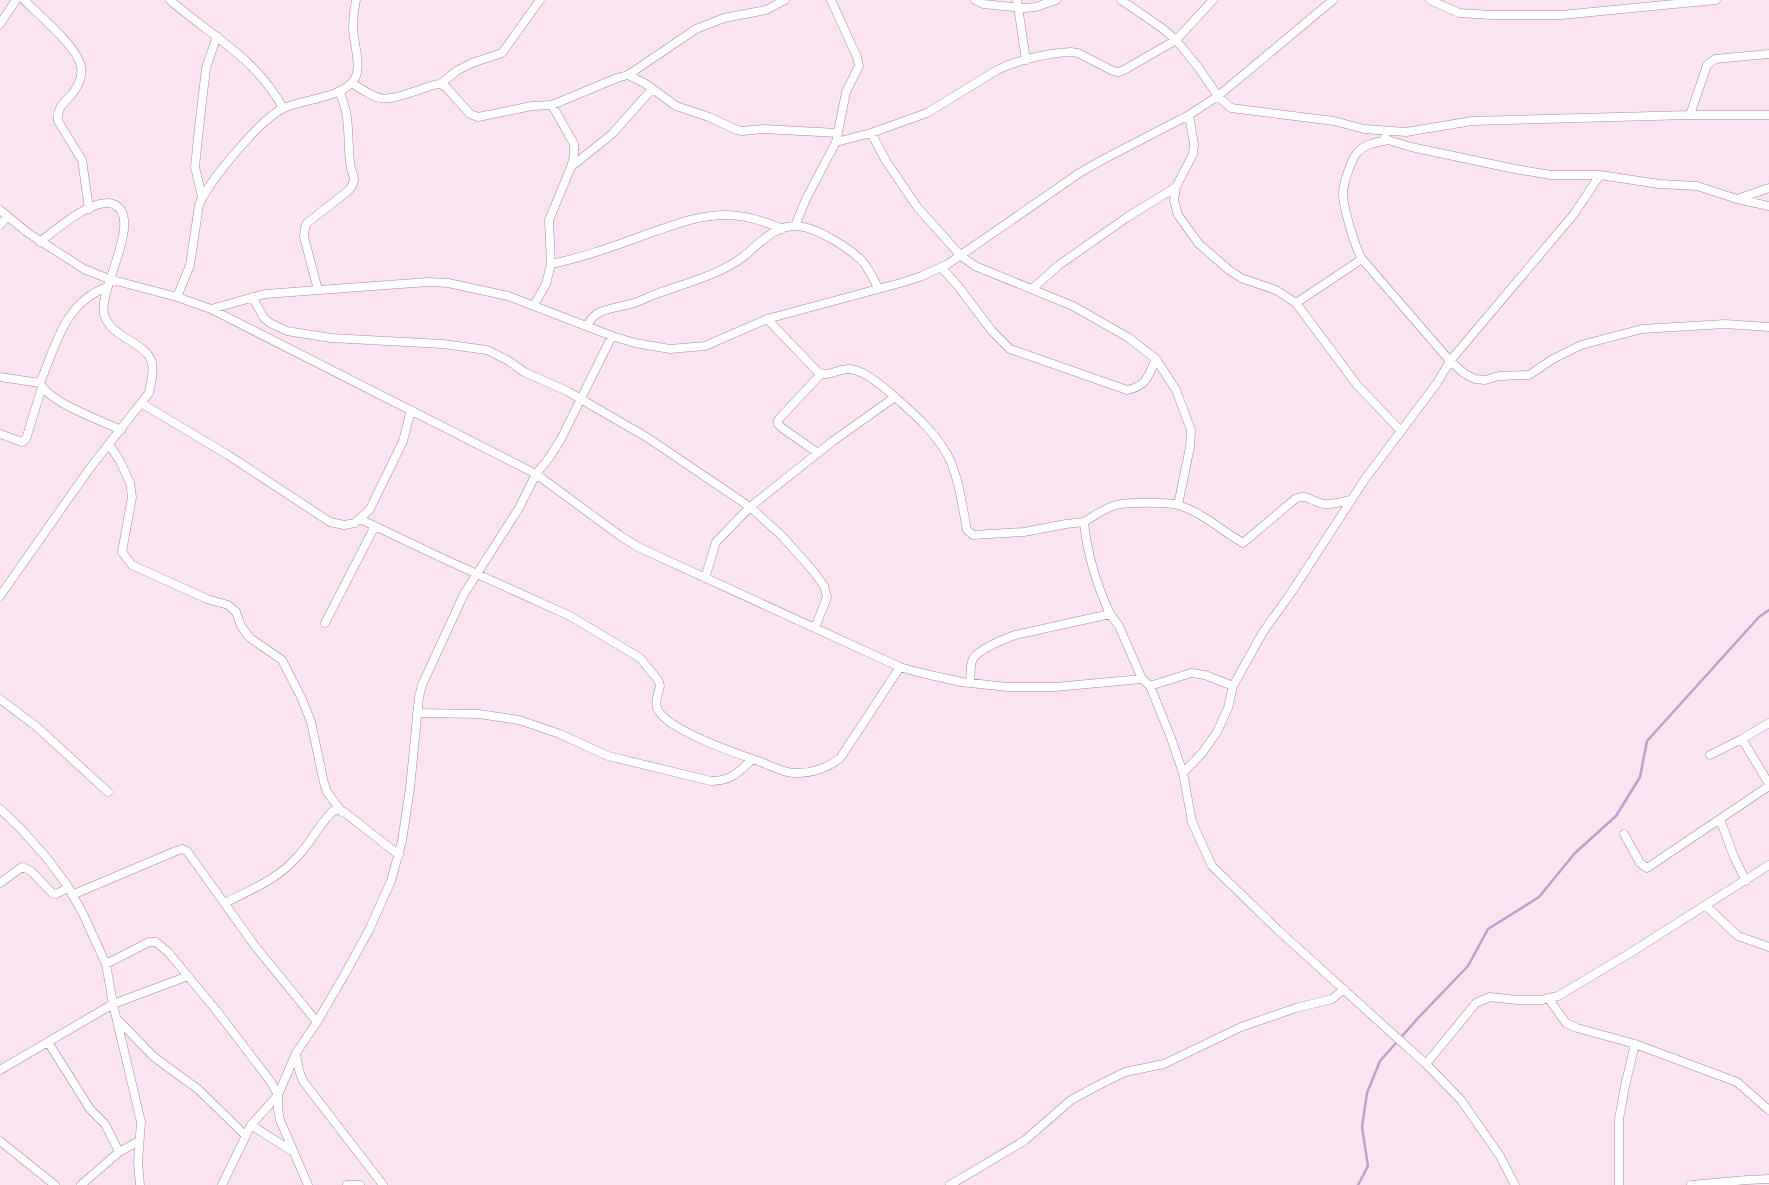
<svg xmlns="http://www.w3.org/2000/svg" width="1769" height="1185" font-family="'Alegreya Sans',sans-serif">
	<rect width="100%" height="100%" fill="#fae4f1"/>
	<g fill="none" stroke-linecap="round" stroke-linejoin="round">
		<!-- stream -->
		<path stroke="#b5a6cd" stroke-width="2.5" d="M1358,1185L1368,1166L1362,1127L1367,1093L1380,1061L1419,1017L1468,966L1488,929L1539,897L1575,853L1616,816L1640,777L1647,741L1759,617L1769,610"/>
		<!-- minor casing -->
		<g stroke="#ab899d" stroke-width="9">
			<path id="minor" d="M24,0C39,15 78,47 81,67C83,77 78,86 73,93C65,102 56,108 58,121L82,160L89,209
				M170,0C211,36 255,57 283,108
				M975,0L983,4L1024,8L1036,7L1056,0
				M1017,0L1026,60
				M1121,0L1162,28L1176,40L1198,67L1218,96L1231,108L1334,121L1364,129L1406,132L1472,121L1690,115H1769
				M1430,0L1459,13L1491,15H1561L1716,0
				M0,24L16,0
				M628,75L646,84L676,106L709,117L737,130L742,131L763,129L838,133
				M352,83C383,104 384,101 419,90C426,88 433,84 440,84L446,87L470,114L478,117L532,106L552,105L617,78L628,75L696,29L724,18L766,10L785,0
				M440,84L458,70L472,63L502,53L540,0
				M1189,115L1194,144L1193,154L1176,187L1174,200L1178,215L1199,244L1229,270L1241,278L1276,290L1296,303L1357,385L1401,431
				M1690,115L1707,65L1715,59L1769,54
				M871,133L886,161L918,208L961,256L975,266L1073,306L1129,338L1156,359L1176,390L1191,430L1190,447L1178,505
				M1385,137L1388,140L1411,147L1515,169L1551,175H1600L1659,184L1697,186L1737,199L1769,206
				M1388,140C1378,142 1364,144 1357,153C1351,160 1343,184 1343,194C1343,207 1355,247 1362,259L1450,361L1465,374L1475,379L1485,380L1499,376L1529,375L1553,359L1581,345L1642,329L1725,324L1769,327
				M836,142L871,133L927,113L997,70C1018,60 1047,53 1071,52L1078,53L1113,71L1118,72L1124,70L1176,40L1213,0
				M571,167L612,134L652,89
				M202,197L195,167L198,137L206,68L217,36
				M1737,199L1769,188
				M0,210L28,233L84,269L109,279L177,297L211,309L265,294L428,282L448,283L508,296L612,336L635,343L670,349L705,346L767,319L904,282L922,276L948,264L1081,172L1104,159L1189,115L1218,96L1333,0
				M0,225L7,217
				M795,226L806,199L836,142L846,92L859,66L857,57L831,0
				M551,264L549,220L571,167L574,156V144L552,105
				M941,267L958,286L992,331L1010,349L1127,390C1147,386 1148,376 1156,359
				M107,287C64,303 56,345 40,383C50,403 100,420 121,430
				M1032,289L1059,265L1126,218L1176,187
				M318,290L304,237L305,228L307,223L348,191C351,188 353,185 354,180C354,175 350,168 350,162C347,136 351,116 339,91
				M177,297L190,265L199,205C207,183 262,117 284,108C303,99 345,98 355,78C362,66 353,41 353,27C353,18 354,9 356,0
				M252,297L264,318L270,323L287,331L331,338L443,344L487,350L509,361L524,372L567,391L648,438L750,507L781,535L814,572L824,586L827,597L815,628
				M1296,303L1362,259
				M534,305L546,284L551,264C586,257 622,243 656,231C679,223 701,215 726,215C746,215 764,221 782,229
				M211,309L536,474L619,535L638,547L900,667L917,672L961,682L1008,687H1055L1142,679L1150,686L1171,738L1183,773L1192,822L1212,866L1278,930L1426,1064L1461,1100L1500,1156L1515,1185
				M587,326C595,307 616,309 634,303C640,301 647,298 653,295C683,284 717,276 743,257C759,244 774,225 797,226C816,227 850,248 863,262C869,270 874,279 878,288
				M0,377L40,383
				M895,397C914,414 935,432 948,456C959,478 962,505 967,530L973,535L1024,532L1066,524L1084,522
				M141,403L228,455L330,522L344,525L355,523L370,509L403,441L411,410
				M0,434L22,442L26,439L42,387
				M109,444L121,463L130,483L132,497L122,552L132,565L207,599L228,605L236,612L241,626L250,638L282,660L301,697L311,722L324,783L327,792L342,812
				M818,453L782,428L778,424V420L821,374
				M360,519L444,559L570,616L640,658L658,680L660,686C658,694 654,704 658,710C669,731 738,754 761,762C771,766 782,772 793,773C810,774 829,768 841,757L900,667
				M705,578L716,542L750,507L833,441L895,397C885,388 864,370 850,369C839,368 828,378 818,372L767,319
				M0,596L90,468L149,393C151,383 154,373 152,363C147,342 110,338 104,314C98,290 145,216 113,204C93,197 55,230 40,242
				M1110,614C1097,585 1087,555 1084,522C1094,516 1105,508 1116,505C1128,502 1167,502 1178,505C1202,512 1222,531 1243,543L1295,499C1307,493 1313,503 1325,504C1333,505 1343,501 1351,500
				M325,623L375,526
				M970,683C971,676 970,668 972,661C975,650 1005,639 1015,635L1110,614L1119,626L1142,679
				M1150,686L1191,673L1205,675L1233,686
				M0,699L37,727L108,792
				M417,713L479,714L519,720L560,734L608,756L711,781C732,781 738,772 753,759
				M1742,739L1769,784
				M1710,755L1742,739L1769,723
				M1183,773L1202,753L1217,732L1228,708L1233,686L1263,632L1291,593L1365,479L1437,383L1450,361L1574,214L1600,175
				M0,809L21,829L46,857L67,885L83,914L106,964L113,1004L141,1122L138,1162L140,1185
				M1720,819L1734,857L1746,881
				M1624,834L1640,863L1647,868L1769,786
				M0,883L22,867L31,871L52,893L56,894L68,888
				M72,895L176,851L182,849L187,851L255,946L317,1022
				M225,903C250,890 278,879 297,857C311,843 319,824 333,811L339,810L344,812L399,855
				M1706,906L1738,936L1769,947
				M106,964L149,942H156L168,952L216,1010L271,1082L278,1095
				M1548,998L1566,1023L1577,1028L1635,1044L1737,1082L1769,1110
				M117,1019L154,1057L199,1090L245,1135
				M48,1042L90,1109L105,1124L119,1152
				M296,1054L299,1070L303,1081L383,1185
				M1426,1064L1476,1003L1490,997L1517,1000H1541L1558,996L1630,953L1769,865
				M0,1070L113,1004L188,976
				M251,1125L278,1095
				M0,1141L55,1185
				M81,1185L119,1152L139,1141
				M222,1185L251,1125L292,1151
				M308,1185L280,1120L278,1109V1095L296,1053L317,1022L346,972L369,930L391,881L402,841L410,788L419,697L422,685L464,594L519,508L536,474L549,458L561,439L612,336
				M347,1185H360
				M950,1185L1024,1141L1071,1100L1095,1087L1125,1072L1164,1064L1241,1027L1296,1008L1332,999L1344,989
				M1619,1185V1119L1625,1086L1635,1044
				M1691,1185L1747,1180L1769,1179"/>
		</g>
		<!-- minor -->
		<use href="#minor" stroke="#fff" stroke-width="8"/>
	</g>
</svg>
